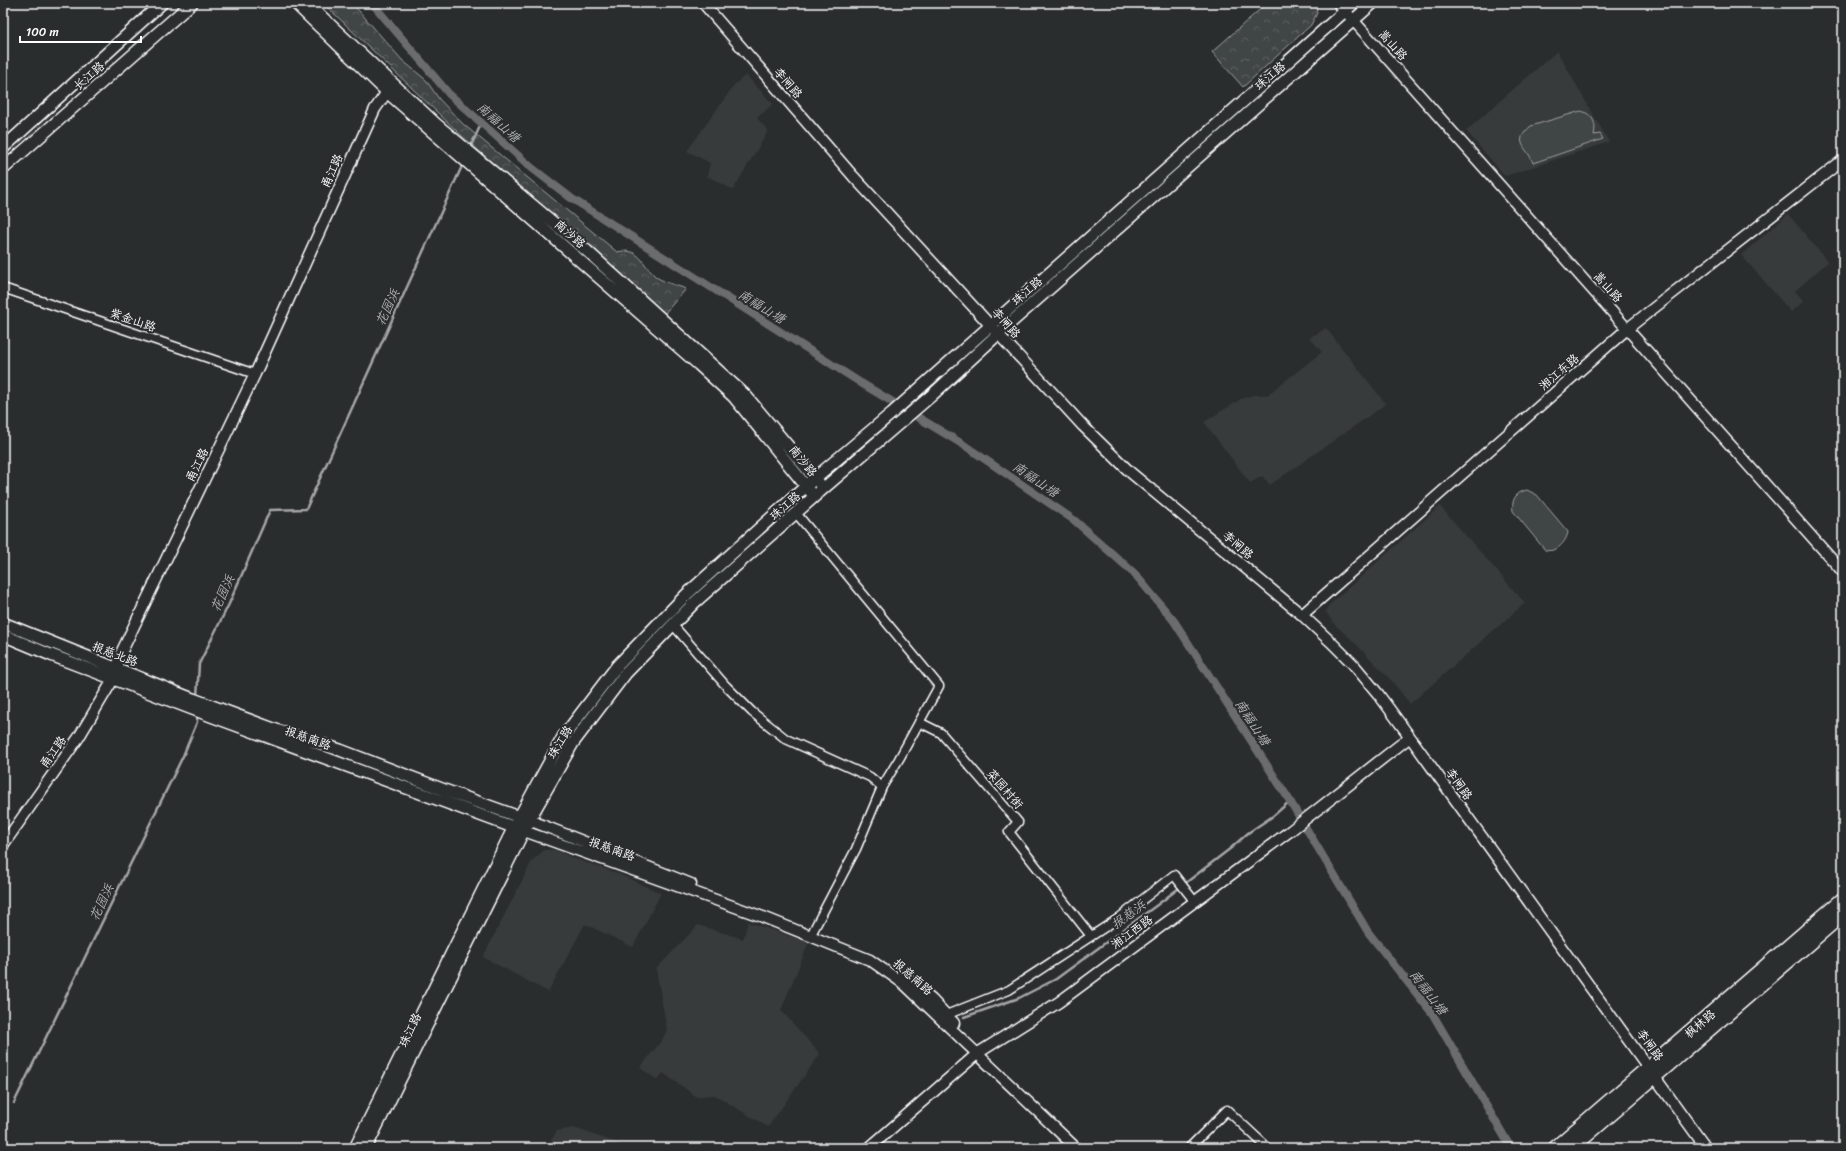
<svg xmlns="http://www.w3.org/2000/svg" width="1846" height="1151" font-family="Sriracha,'LXGW WenKai TC',sans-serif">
	<defs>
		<pattern id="park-crowns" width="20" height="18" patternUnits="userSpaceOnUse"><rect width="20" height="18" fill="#414445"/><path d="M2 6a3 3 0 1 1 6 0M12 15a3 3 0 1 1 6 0" fill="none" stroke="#5e6061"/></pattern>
	</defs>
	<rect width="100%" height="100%" fill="#2a2d2e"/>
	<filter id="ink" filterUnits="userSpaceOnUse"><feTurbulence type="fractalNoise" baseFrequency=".025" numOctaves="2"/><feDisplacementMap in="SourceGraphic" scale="8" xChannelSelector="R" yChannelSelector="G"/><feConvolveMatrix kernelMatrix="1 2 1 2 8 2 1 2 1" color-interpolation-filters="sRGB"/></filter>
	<g filter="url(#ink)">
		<!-- built -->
		<path fill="#373a3b" d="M1557,51L1609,142L1505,176L1466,131Z
			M746,75L773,104L757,118L768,131L733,190L707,176L710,163L687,151L735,84Z
			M1788,214L1828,262L1795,291L1804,301L1791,312L1741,255Z
			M1326,328L1386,404L1270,485L1262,476L1250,483L1204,422L1241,399L1253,395H1267L1322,352L1309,338Z
			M1440,506L1525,603L1410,704L1391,680L1353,641L1335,625L1326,612L1328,606L1338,597Z
			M544,850H557L572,858L614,872L661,893L633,947L585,924L548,992L483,957L532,861Z
			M748,922L809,942L781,1010L820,1054L768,1127L715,1095H708L697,1097L663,1073L658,1080L640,1068L662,1040L667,1030L656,969L698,925L743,939Z
			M574,1128L614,1142L628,1148H546L557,1131Z"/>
		<!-- park -->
		<path fill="url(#park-crowns)" stroke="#a0a2a2" d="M323,3H352L402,60L426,80L439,99L463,124L617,252C639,247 641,262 654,275C659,281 679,286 686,289L664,314L461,135Z
			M1267,3H1315L1317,13L1311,25L1243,87L1212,52Z"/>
		<!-- garden -->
		<path fill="#414445" stroke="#a0a2a2" d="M1581,111C1593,114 1597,124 1594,135L1600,134L1603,139L1533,163C1528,147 1511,143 1531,126Z
			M1527,490L1537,495L1568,532C1566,543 1556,553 1545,550L1513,511C1511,500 1516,492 1527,490Z"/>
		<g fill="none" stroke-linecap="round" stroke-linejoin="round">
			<!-- stream -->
			<path stroke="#a6a7a7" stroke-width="2.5" d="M470,148L482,122
				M197,697L199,664L229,604L270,510L306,509L463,164
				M964,1017L1019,998L1056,979L1157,905L1231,848L1248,833L1273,816L1290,801
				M14,1103L183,756L197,722V714"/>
			<!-- canal -->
			<path stroke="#6a6c6d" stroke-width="8" d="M372,3L449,94L532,168L571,198L861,383L964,445L1074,520L1134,573L1174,621L1290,801L1368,932L1432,1013L1511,1148"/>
			<!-- minor casing -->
			<g stroke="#fff" stroke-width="11">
				<path id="minor" d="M3,288L255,374
					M796,513L939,686L899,759L882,787L856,849L813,931
					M673,625L726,686L752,712L786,739L870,777L882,787
					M919,722L941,733L1018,822L1009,832L1091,936
					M946,1015L1009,990L1119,918L1174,875L1195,902
					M1189,1148L1227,1110L1268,1148"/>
			</g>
			<!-- tertiary casing -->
			<g stroke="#fff" stroke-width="13">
				<path id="tertiary" d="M703,3L853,176L1083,426L1130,472L1302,615L1331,642L1354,665L1379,695L1410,737L1706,1148
					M1338,3L1843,572
					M1302,615L1627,329L1843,160
					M529,820L691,884
					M524,831L763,917L870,960L904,984L1076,1148
					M3,845L79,737L114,678L122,651L255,374L375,109L392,85
					M902,974L932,1000L954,1023
					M869,1148L978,1053L1059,1002L1290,831L1410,737"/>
			</g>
			<!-- secondary casing -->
			<g stroke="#fff" stroke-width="14">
				<path id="secondary" d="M295,3L387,92L698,364L734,397L810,491
					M307,3L436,124L587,251L746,396L819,483
					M3,148L162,3
					M3,169L192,3
					M3,623L193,699L279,731L340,750L447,791L525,819
					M3,635L51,655L211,716L521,830
					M355,1148L514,827L563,737L617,666L686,595L815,478L892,413L1354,3
					M366,1148L529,820L573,743L626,673L694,603L824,488L932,395L998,334L1373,3"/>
			</g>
			<!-- primary casing -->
			<g stroke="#fff" stroke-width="16">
				<path id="primary" d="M1555,1148L1843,899
					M1572,1148L1843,914"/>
			</g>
			<!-- minor -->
			<use href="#minor" stroke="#2a2d2e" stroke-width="8"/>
			<!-- tertiary -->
			<use href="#tertiary" stroke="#2a2d2e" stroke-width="10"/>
			<!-- secondary -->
			<use href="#secondary" stroke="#2a2d2e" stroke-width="11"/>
			<!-- primary -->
			<use href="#primary" stroke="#2a2d2e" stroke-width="13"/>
		</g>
	</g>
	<g text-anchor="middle" stroke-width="4" stroke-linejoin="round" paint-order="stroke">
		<!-- street labels -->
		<g font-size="12" fill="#fff" stroke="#2a2d2e">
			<text transform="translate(1393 45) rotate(48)" y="4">嵩山路</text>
			<text transform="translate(89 76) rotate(-41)" y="4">长江路</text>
			<text transform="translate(1270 76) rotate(-41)" y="4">珠江路</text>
			<text transform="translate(788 83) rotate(49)" y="4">李闸路</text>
			<text transform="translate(332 171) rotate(-66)" y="4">甬江路</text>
			<text transform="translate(570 234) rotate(41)" y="4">南沙路</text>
			<text transform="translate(1608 287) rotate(48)" y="4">嵩山路</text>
			<text transform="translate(1027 291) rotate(-41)" y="4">珠江路</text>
			<text transform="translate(133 320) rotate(19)" y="4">紫金山路</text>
			<text transform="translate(1006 323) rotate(48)" y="4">李闸路</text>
			<text transform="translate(1559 372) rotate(-41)" y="4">湘江东路</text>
			<text transform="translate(803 461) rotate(51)" y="4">南沙路</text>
			<text transform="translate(197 465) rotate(-64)" y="4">甬江路</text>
			<text transform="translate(785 506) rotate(-41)" y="4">珠江路</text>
			<text transform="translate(1238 545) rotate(40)" y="4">李闸路</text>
			<text transform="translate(115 654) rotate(21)" y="4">报慈北路</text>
			<text transform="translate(308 738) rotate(20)" y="4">报慈南路</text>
			<text transform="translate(560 742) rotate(-58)" y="4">珠江路</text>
			<text transform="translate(53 752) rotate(-55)" y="4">甬江路</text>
			<text transform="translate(1459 784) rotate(54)" y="4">李闸路</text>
			<text transform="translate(1005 789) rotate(49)" y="4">菜园村街</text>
			<text transform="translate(612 849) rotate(20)" y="4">报慈南路</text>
			<text transform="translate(1132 932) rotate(-36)" y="4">湘江西路</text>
			<text transform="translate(913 977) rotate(41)" y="4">报慈南路</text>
			<text transform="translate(1700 1024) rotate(-41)" y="4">枫林路</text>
			<text transform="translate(410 1030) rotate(-64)" y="4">珠江路</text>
			<text transform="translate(1650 1045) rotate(54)" y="4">李闸路</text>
		</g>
		<!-- water labels -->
		<g font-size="13" font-style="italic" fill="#b4b6b6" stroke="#2a2d2e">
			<text transform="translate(499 122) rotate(42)" y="5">南福山塘</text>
			<text transform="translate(762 306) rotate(32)" y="5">南福山塘</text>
			<text transform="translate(387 307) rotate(-65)" y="5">花园浜</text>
			<text transform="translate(1036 479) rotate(34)" y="5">南福山塘</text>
			<text transform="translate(222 593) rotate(-65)" y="5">花园浜</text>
			<text transform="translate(1253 722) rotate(57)" y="5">南福山塘</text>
			<text transform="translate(101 902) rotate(-64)" y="5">花园浜</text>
			<text transform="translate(1128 914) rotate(-36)" y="5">报慈浜</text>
			<text transform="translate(1429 992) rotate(53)" y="5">南福山塘</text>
		</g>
	</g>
	<!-- margin -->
	<rect width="1846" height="1151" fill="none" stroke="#2a2d2e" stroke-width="16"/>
	<rect x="8" y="8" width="1830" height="1135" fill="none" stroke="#fff" stroke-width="1.5" filter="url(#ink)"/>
	<!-- scale -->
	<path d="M20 36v6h121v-6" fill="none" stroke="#ffffff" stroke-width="2"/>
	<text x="26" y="36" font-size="12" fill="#ffffff" stroke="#2a2d2e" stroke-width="3" paint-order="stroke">100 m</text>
</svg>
